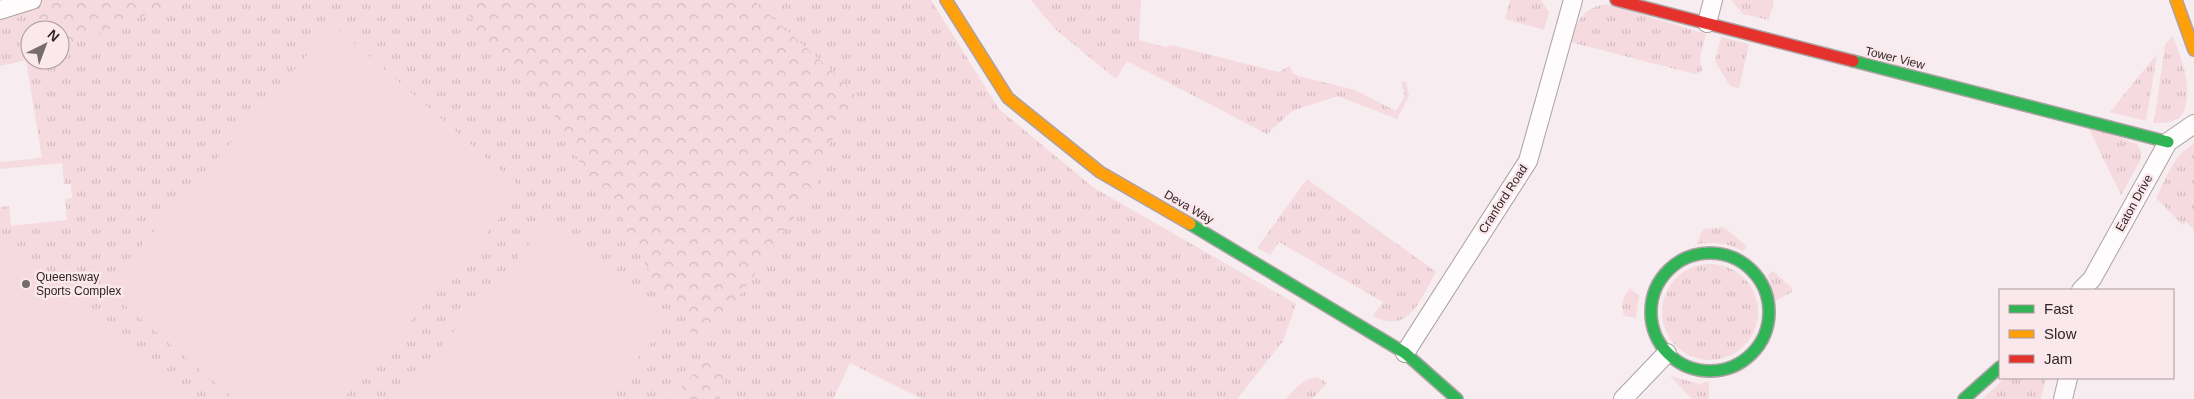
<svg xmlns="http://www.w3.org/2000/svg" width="2194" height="399" font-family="Helvetica,sans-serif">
	<defs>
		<pattern id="grass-tufts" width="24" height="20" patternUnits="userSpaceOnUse" patternTransform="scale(1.25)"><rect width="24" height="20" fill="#f5dae0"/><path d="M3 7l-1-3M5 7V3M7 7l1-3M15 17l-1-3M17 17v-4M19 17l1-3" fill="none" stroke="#d2bbc0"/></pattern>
		<pattern id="forest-crowns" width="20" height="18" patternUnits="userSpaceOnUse" patternTransform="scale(1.25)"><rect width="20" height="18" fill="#f5dae0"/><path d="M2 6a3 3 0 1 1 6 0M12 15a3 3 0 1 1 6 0" fill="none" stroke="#d2bbc0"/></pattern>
	</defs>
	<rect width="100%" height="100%" fill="#f7ecef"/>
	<!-- grass -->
	<path fill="url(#grass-tufts)" fill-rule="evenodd" d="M29,0H931L999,109L1094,188L1296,304L1283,341L1237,399H922L850,363L833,399H186L0,240V207L9,206L11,226L67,220L65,199L72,198L71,184H64L62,163L0,169V162L42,158L26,60L0,66V10ZM30,30H60V60H30Z
		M1031,0H1141L1139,40L1165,47L1171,45L1279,72L1290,66L1292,73L1298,76L1355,90L1396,111L1405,96L1401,82L1406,81L1409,96L1397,119L1338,96L1292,111L1267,134L1127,61L1116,79L1055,29Z
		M1510,0H1541L1549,12L1544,30L1505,19Z
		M1731,0H1774L1769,20L1743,14Z
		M1607,4L1706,34L1700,58L1702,71L1695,74L1570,42C1576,21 1584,7 1607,4Z
		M2172,36C2183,58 2194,94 2182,115C2173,123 2166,123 2154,123L2165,45Z
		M1721,37L1749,44L1739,88L1730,86L1715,61Z
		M2157,54L2146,121L2110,112Z
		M2087,125L2137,144L2141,152V159L2121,195Z
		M2194,144V230L2186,222L2183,225L2156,198C2165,181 2175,152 2194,144Z
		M1307,179L1436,272C1421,298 1409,336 1373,316L1383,302L1279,242L1270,255L1257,248Z
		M1723,227L1747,246L1743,251C1728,243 1714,242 1697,244L1703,229Z
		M1662 312a48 48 0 1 1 96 0a48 48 0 1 1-96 0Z
		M1773,271L1792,288V292L1775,301L1768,275Z
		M1630,288L1639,296L1636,318L1624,316C1621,304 1622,298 1630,288Z
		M1670,376L1700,384L1709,381V399H1692Z
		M1317,377L1327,383L1312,399H1286C1296,388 1302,379 1317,377Z
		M2005,378H2046L2041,399H1982Z"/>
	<!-- forest -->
	<path fill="url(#forest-crowns)" d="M55,0H184L60,48V30H35L32,22L44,8Z
		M462,0H753L844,82L858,99L811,173L819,181L713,334L695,346L685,314L660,296L645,263L616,212L585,172L549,106L481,39Z
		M707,359L724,365L723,394L719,399H671Z"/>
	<!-- garden -->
	<path fill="#f5dae0" d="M333,25L524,190L343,399H234L105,288Z
		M548,222L667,324L603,399H396Z
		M0,240L186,399H0Z"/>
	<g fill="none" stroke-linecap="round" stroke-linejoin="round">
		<!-- street casing -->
		<g stroke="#aca2a4" stroke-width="20">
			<path id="street" d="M0,10L32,0
				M1707,23L1713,0
				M2081,290L2092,279L2168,142L2194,124
				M1405,353L1528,161L1573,0
				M1623,399L1667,353
				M2063,399L2068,378"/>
		</g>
		<!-- fast casing -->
		<g stroke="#aca2a4" stroke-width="14">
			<path id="fast" d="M1853,61L2168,142
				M1190,224L1405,353L1457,399
				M1651 312a59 59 0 1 1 118 0a59 59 0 1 1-118 0Z
				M1964,399L2000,367"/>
		</g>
		<!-- slow casing -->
		<g stroke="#aca2a4" stroke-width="14">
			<path id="slow" d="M946,0L1008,98L1100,172L1190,224
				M2176,0L2194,50"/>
		</g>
		<!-- jam casing -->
		<g stroke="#aca2a4" stroke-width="14">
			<path id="jam" d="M1616,0L1853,61"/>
		</g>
		<!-- street -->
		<use href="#street" stroke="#fefcfd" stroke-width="18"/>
		<!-- fast -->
		<use href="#fast" stroke="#30b455" stroke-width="11"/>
		<!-- slow -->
		<use href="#slow" stroke="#ff9f0a" stroke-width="11"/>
		<!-- jam -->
		<use href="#jam" stroke="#e5322d" stroke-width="11"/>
	</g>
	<!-- markers -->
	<circle fill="#766b6d" stroke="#fbe8ec" stroke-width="2" cx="26" cy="284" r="5"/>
	<g text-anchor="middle" stroke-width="5" stroke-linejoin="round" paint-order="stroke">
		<!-- street labels -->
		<g font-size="12" fill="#312527" stroke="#fbe8ec">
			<text transform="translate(1895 58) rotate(14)" y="4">Tower View</text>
			<text transform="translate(1503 199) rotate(-57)" y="4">Cranford Road</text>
			<text transform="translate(2134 203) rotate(-61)" y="4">Eaton Drive</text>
			<text transform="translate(1189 207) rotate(30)" y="4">Deva Way</text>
		</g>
		<!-- poi labels -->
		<g font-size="12" fill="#312527" stroke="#fbe8ec" text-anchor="start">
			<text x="36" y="281">Queensway<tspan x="36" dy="14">Sports Complex</tspan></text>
		</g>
	</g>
	<!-- legend -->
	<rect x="1999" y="289" width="175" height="90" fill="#fbe8ec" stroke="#aa9a9d"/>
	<rect x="2009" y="305" width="25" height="8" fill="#30b455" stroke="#aa9a9d"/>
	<text x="2044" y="314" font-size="15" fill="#312527">Fast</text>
	<rect x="2009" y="330" width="25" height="8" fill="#ff9f0a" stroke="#aa9a9d"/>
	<text x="2044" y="339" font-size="15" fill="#312527">Slow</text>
	<rect x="2009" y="355" width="25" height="8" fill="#e5322d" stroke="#aa9a9d"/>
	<text x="2044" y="364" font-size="15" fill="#312527">Jam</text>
	<!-- north arrow -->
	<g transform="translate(45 45) rotate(42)"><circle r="24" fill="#fbe8ec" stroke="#aa9a9d"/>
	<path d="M0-4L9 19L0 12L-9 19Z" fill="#766b6d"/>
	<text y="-8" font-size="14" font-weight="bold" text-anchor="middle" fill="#312527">N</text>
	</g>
</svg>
